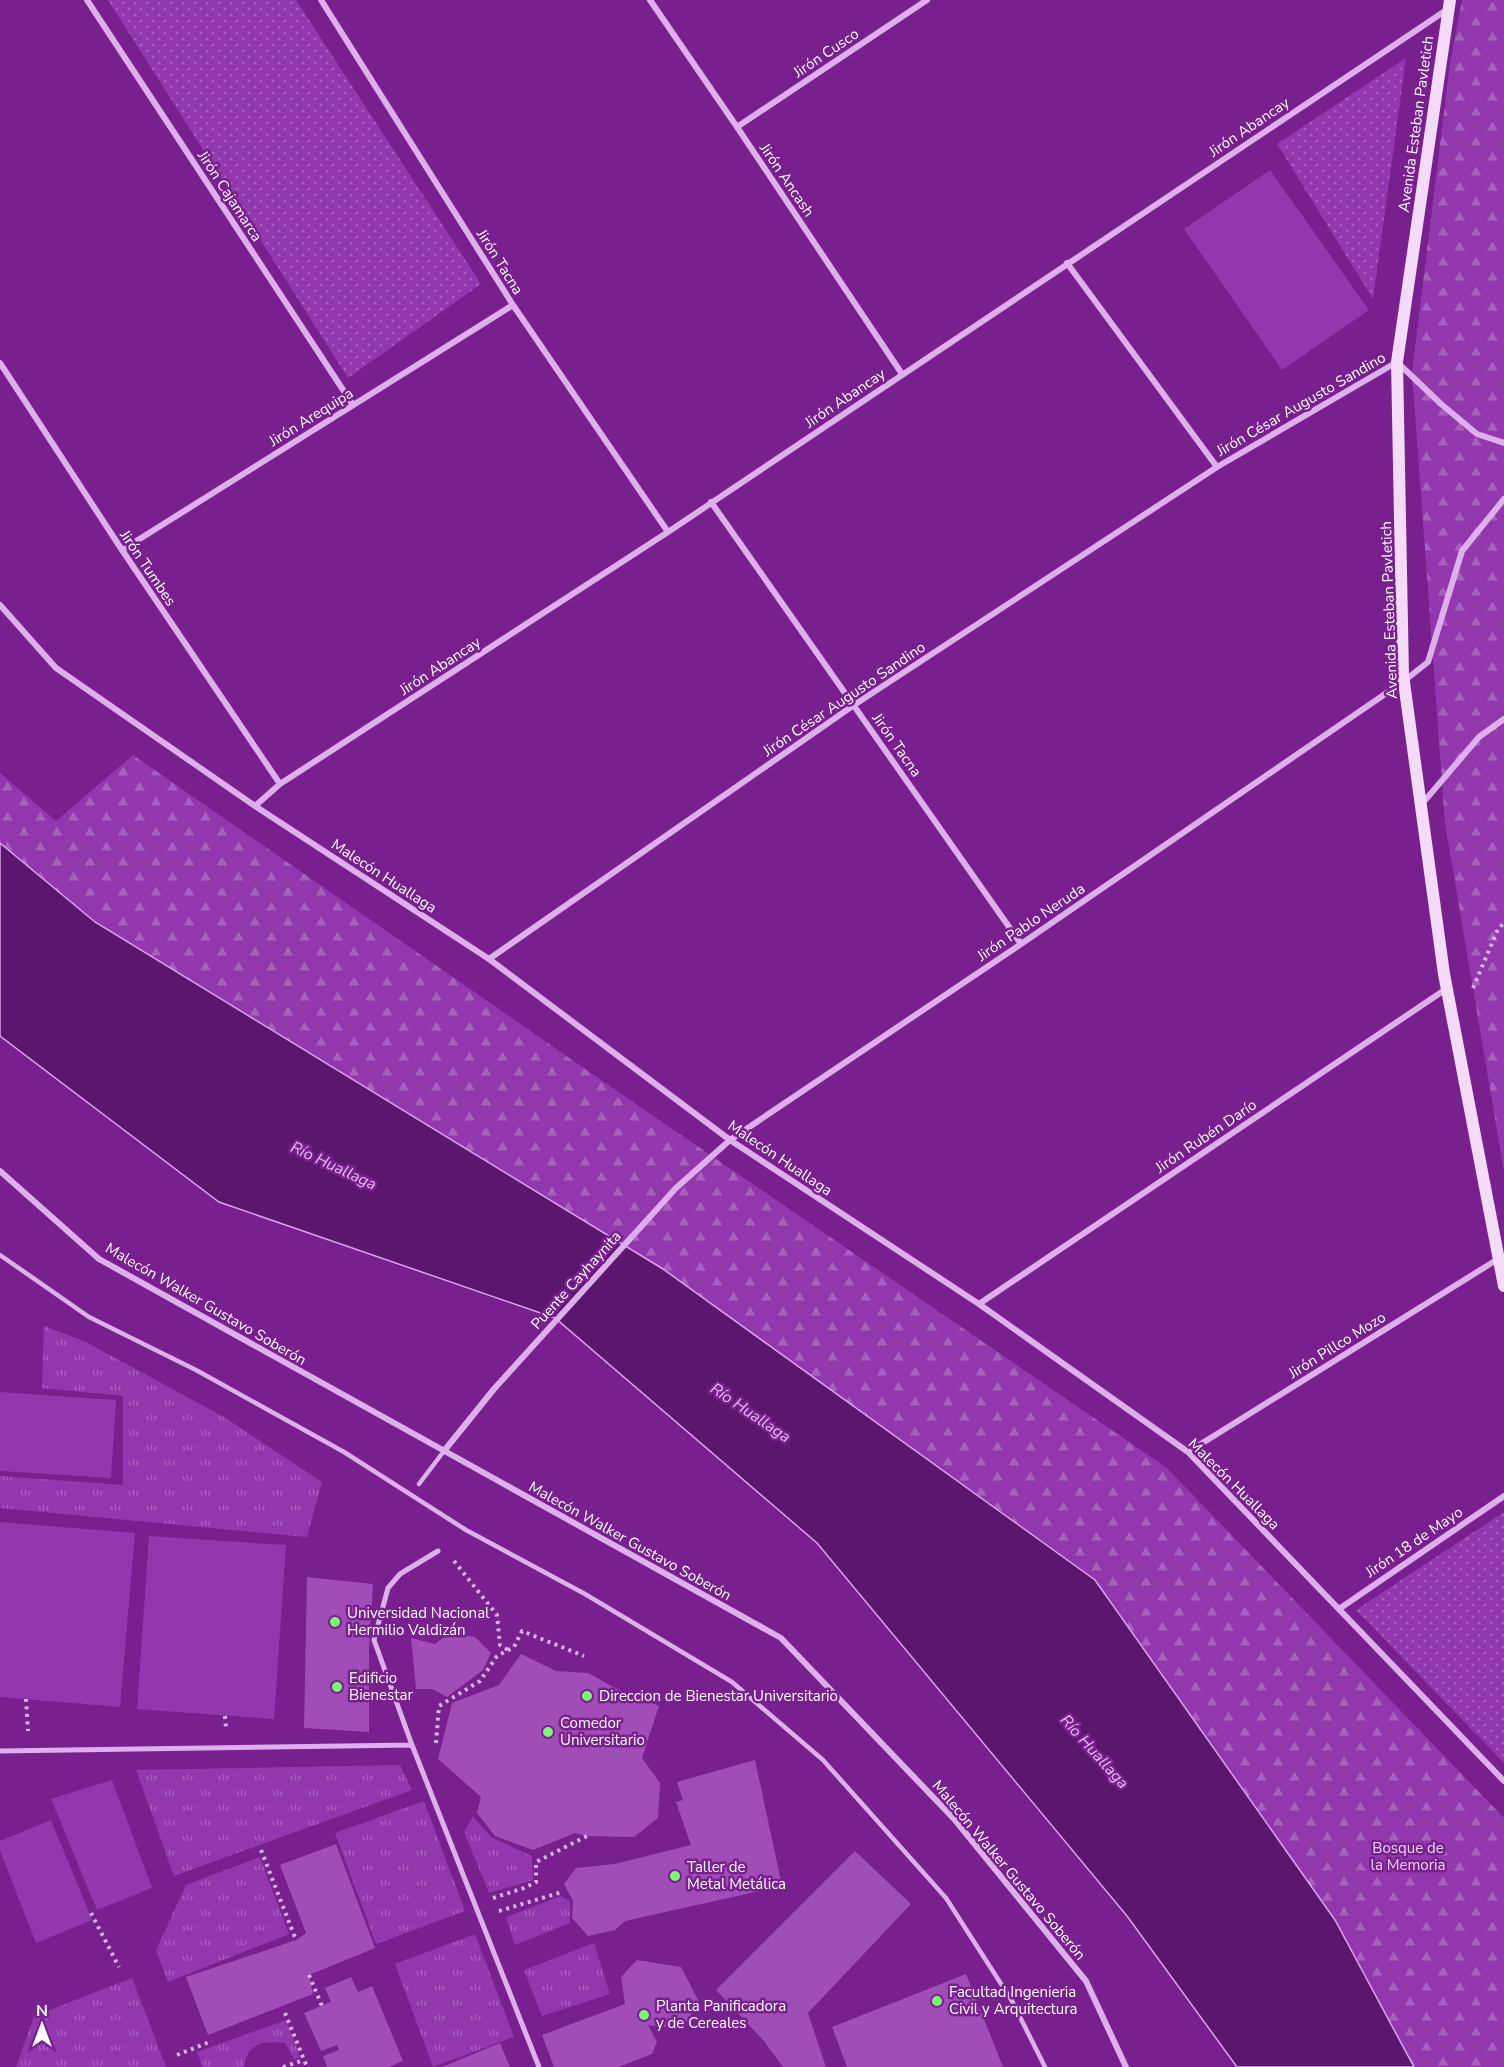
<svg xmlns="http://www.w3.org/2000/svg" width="1504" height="2067" font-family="'Nunito Sans',sans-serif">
	<defs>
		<pattern id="grass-tufts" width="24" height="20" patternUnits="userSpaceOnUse" patternTransform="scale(1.5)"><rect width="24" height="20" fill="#9238ad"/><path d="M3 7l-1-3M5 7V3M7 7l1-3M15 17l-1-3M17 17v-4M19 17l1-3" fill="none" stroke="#a860bd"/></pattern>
		<pattern id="forest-firs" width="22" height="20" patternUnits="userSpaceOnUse" patternTransform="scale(1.5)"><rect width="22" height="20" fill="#9238ad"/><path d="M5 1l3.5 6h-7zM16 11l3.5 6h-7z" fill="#a860bd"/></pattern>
		<pattern id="park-dots" width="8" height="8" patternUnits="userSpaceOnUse" patternTransform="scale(1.5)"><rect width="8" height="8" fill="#9238ad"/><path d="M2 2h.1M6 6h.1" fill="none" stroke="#a860bd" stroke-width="1.8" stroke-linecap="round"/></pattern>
	</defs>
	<rect width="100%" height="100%" fill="#77208e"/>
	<!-- grass -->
	<path fill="url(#grass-tufts)" d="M44,1326L84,1341L224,1417L322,1482L307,1537L0,1508V1476L123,1485V1396L42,1388Z
		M400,1765L412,1790L174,1876L136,1770Z
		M424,1801L465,1911L376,1944L335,1833Z
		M473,1816L491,1837L532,1856L533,1880L489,1893L464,1832Z
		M260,1857L289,1934L168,1982L156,1950L186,1885Z
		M561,1896L570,1901V1923L515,1945L506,1917Z
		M475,1934L514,2037L433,2067L395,1964Z
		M594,1943L610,1994L542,2016L524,1970Z
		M132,1978L166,2067H16L34,2016Z
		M286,2020L300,2057L294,2059L285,2043C264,2041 247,2042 244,2067H203L197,2052Z"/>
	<!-- forest -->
	<path fill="url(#forest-firs)" d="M1462,0H1504V1172L1445,823L1412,372L1450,63Z
		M133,755L601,1080L1167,1468L1504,1818V2067H1414L1335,1920L1095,1580L663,1269L95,922L0,843V773L56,821Z"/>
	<!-- park -->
	<path fill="url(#park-dots)" d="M108,0H296L481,284L348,378Z
		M1406,58L1373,299L1277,144Z
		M1504,1512V1763L1356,1610Z"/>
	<!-- pitch -->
	<path fill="#9238ad" d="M1270,170L1369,310L1282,370L1184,229Z
		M0,1392L116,1400L111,1478L0,1471Z
		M0,1522L135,1533L120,1707L0,1697Z
		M149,1536L286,1545L274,1719L137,1709Z
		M112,1780L152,1888L97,1910L51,1799Z
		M51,1820L92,1920L36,1943L0,1851V1841Z"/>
	<!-- water -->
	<path fill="#5b166d" stroke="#dca2ee" stroke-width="1.5" d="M0,843L95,922L663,1269L1095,1580L1335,1920L1414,2067H1237L1127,1916L817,1543L555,1318L219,1202L0,1036Z"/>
	<!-- building -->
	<path fill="#a04db7" d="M307,1577L373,1584L369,1647V1732L304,1728Z
		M449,1633L475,1637L491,1653L483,1670L447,1697L432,1689H416L411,1638L435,1644Z
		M521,1654L556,1671L588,1673L617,1689L659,1706L642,1758L660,1783L658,1818L634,1837L587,1836L575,1833L533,1850L495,1836L477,1813L481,1797L438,1759L452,1703L499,1685Z
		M755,1760L782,1886L625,1921L615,1930L588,1936L572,1918L573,1901L564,1884L576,1868L615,1864L691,1845L676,1802L683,1800L677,1782Z
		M336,1844L375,1948L309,1975L313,1994L208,2035L186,1977L296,1940L306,1933L280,1865Z
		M855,1851L911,1904L808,2013L826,2067H783L763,2040L716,1990Z
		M637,1960L681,1967L699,2002L682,2029L648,2025L657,2042L652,2054L619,2067H554L542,2035L625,2004L621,1977Z
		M966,1974L1003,2067H847L832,2027Z
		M351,1977L358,1992L372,1986L403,2061L389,2067H327L323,2056L339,2050L337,2045L321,2051L304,2013L331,2002L325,1988Z
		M500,2043L510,2067H442Z"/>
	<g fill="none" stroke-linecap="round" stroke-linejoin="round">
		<!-- path -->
		<path stroke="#deafec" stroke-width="4" stroke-dasharray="3 4.5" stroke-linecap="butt" d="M1473,988L1498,929L1504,923
			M454,1561L497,1615L500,1645L508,1650
			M26,1699L28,1731
			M225,1716L226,1729
			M436,1743L439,1706L480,1681L497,1656L514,1647L522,1631L584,1656
			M261,1850L296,1940
			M493,1898L524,1888L536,1882V1862L587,1836
			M499,1911L562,1892
			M91,1913L119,1967
			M309,1975L322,2006
			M285,2013L307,2067
			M177,2055L212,2041
			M283,2067L304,2060"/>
		<!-- service -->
		<path stroke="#deafec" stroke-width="4.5" d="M0,1255L89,1317L196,1370L344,1452L466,1530L585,1594L732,1682L823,1760L946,1898L1012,2001L1045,2067
			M419,1484L444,1451"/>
		<!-- pedestrian -->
		<path stroke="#deafec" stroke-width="5" d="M438,1551L400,1574L388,1588L374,1640L412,1745L539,2067
			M0,1751L412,1745"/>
		<!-- minor -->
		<path stroke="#deafec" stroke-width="6" d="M87,0L353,405
			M321,0L513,305L668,532
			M650,0L737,127L902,374
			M737,127L927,0
			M1067,263L1217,467
			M0,363L122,550L280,784
			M711,502L1021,944
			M122,550L513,305
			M0,605L56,668L255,806L489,959L730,1140L979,1304L1188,1452L1504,1781
			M1421,805L1479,737L1504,719
			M255,806L280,784L668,532L1448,9
			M489,959L854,705L1217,467L1397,362L1441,404L1477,434L1504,443
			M0,1171L99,1259L781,1638L955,1820L1086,1981L1126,2067
			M979,1304L1446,989
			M444,1451L494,1389L676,1188L730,1140L1021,944L1404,681L1428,662L1462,551L1504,499
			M1188,1452L1498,1259
			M1339,1609L1504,1496"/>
		<!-- secondary -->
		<path stroke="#f3dbf9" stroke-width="12" d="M1450,0L1397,362L1403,675L1444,974L1504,1286"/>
	</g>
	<!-- markers -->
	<g fill="#78fa6f" stroke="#77208e" stroke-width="2">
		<circle cx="335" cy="1622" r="6"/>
		<circle cx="337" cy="1687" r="6"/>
		<circle cx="587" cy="1696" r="6"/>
		<circle cx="548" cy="1732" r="6"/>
		<circle cx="675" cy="1876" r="6"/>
		<circle cx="937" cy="2001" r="6"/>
		<circle cx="644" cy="2015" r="6"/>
	</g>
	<g text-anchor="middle" stroke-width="5" stroke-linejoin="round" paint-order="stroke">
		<!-- street labels -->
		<g font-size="15" fill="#fff" stroke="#77208e">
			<text transform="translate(826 53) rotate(-34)" y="5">Jirón Cusco</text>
			<text transform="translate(1416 124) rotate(-82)" y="5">Avenida Esteban Pavletich</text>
			<text transform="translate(1249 127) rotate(-34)" y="5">Jirón Abancay</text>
			<text transform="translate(787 180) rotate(56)" y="5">Jirón Ancash</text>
			<text transform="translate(230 196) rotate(57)" y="5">Jirón Cajamarca</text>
			<text transform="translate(500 262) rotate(58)" y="5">Jirón Tacna</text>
			<text transform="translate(845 398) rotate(-34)" y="5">Jirón Abancay</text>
			<text transform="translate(1301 404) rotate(-30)" y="5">Jirón César Augusto Sandino</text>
			<text transform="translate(311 417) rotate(-32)" y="5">Jirón Arequipa</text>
			<text transform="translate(148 568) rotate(56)" y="5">Jirón Tumbes</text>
			<text transform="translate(1389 610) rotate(-92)" y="5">Avenida Esteban Pavletich</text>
			<text transform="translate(440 666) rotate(-33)" y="5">Jirón Abancay</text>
			<text transform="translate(844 699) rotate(-34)" y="5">Jirón César Augusto Sandino</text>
			<text transform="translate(897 745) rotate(55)" y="5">Jirón Tacna</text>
			<text transform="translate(384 876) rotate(33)" y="5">Malecón Huallaga</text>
			<text transform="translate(1031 922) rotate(-34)" y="5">Jirón Pablo Neruda</text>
			<text transform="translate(1206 1136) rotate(-34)" y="5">Jirón Rubén Darío</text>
			<text transform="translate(780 1158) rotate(34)" y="5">Malecón Huallaga</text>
			<text transform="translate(576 1280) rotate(-48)" y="5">Puente Cayhaynita</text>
			<text transform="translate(206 1304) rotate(30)" y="5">Malecón Walker Gustavo Soberón</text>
			<text transform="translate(1337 1345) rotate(-32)" y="5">Jirón Pillco Mozo</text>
			<text transform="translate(1234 1484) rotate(45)" y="5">Malecón Huallaga</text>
			<text transform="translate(630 1541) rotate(29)" y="5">Malecón Walker Gustavo Soberón</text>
			<text transform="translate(1414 1542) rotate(-34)" y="5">Jirón 18 de Mayo</text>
			<text transform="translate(1009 1870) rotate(50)" y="5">Malecón Walker Gustavo Soberón</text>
		</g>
		<!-- poi labels -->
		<g font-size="15" fill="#fff" stroke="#77208e" text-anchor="start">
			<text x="347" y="1618">Universidad Nacional<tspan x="347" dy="17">Hermilio Valdizán</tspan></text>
			<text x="349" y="1683">Edificio<tspan x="349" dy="17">Bienestar</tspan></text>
			<text x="599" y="1701">Direccion de Bienestar Universitario</text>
			<text x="560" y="1728">Comedor<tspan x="560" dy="17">Universitario</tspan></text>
			<text x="687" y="1872">Taller de<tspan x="687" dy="17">Metal Metálica</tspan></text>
			<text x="949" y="1997">Facultad Ingenieria<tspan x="949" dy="17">Civil y Arquitectura</tspan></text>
			<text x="656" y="2011">Planta Panificadora<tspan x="656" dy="17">y de Cereales</tspan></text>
		</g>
		<!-- park labels -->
		<g font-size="15" fill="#f1d4f9" stroke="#77208e">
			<text x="1408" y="1853">Bosque de<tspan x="1408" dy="17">la Memoria</tspan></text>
		</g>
		<!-- water labels -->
		<g font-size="16" font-style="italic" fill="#e6bbf3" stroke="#77208e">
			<text transform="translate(334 1165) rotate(25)" y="6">Río Huallaga</text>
			<text transform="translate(751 1412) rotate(34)" y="6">Río Huallaga</text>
			<text transform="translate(1095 1751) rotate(48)" y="6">Río Huallaga</text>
		</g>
	</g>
	<!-- north arrow -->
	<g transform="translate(42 2025)" stroke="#77208e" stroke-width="4.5" paint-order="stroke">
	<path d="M0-4.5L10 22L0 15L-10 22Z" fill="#ffffff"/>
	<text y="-9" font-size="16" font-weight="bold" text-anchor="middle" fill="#ffffff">N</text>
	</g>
</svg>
